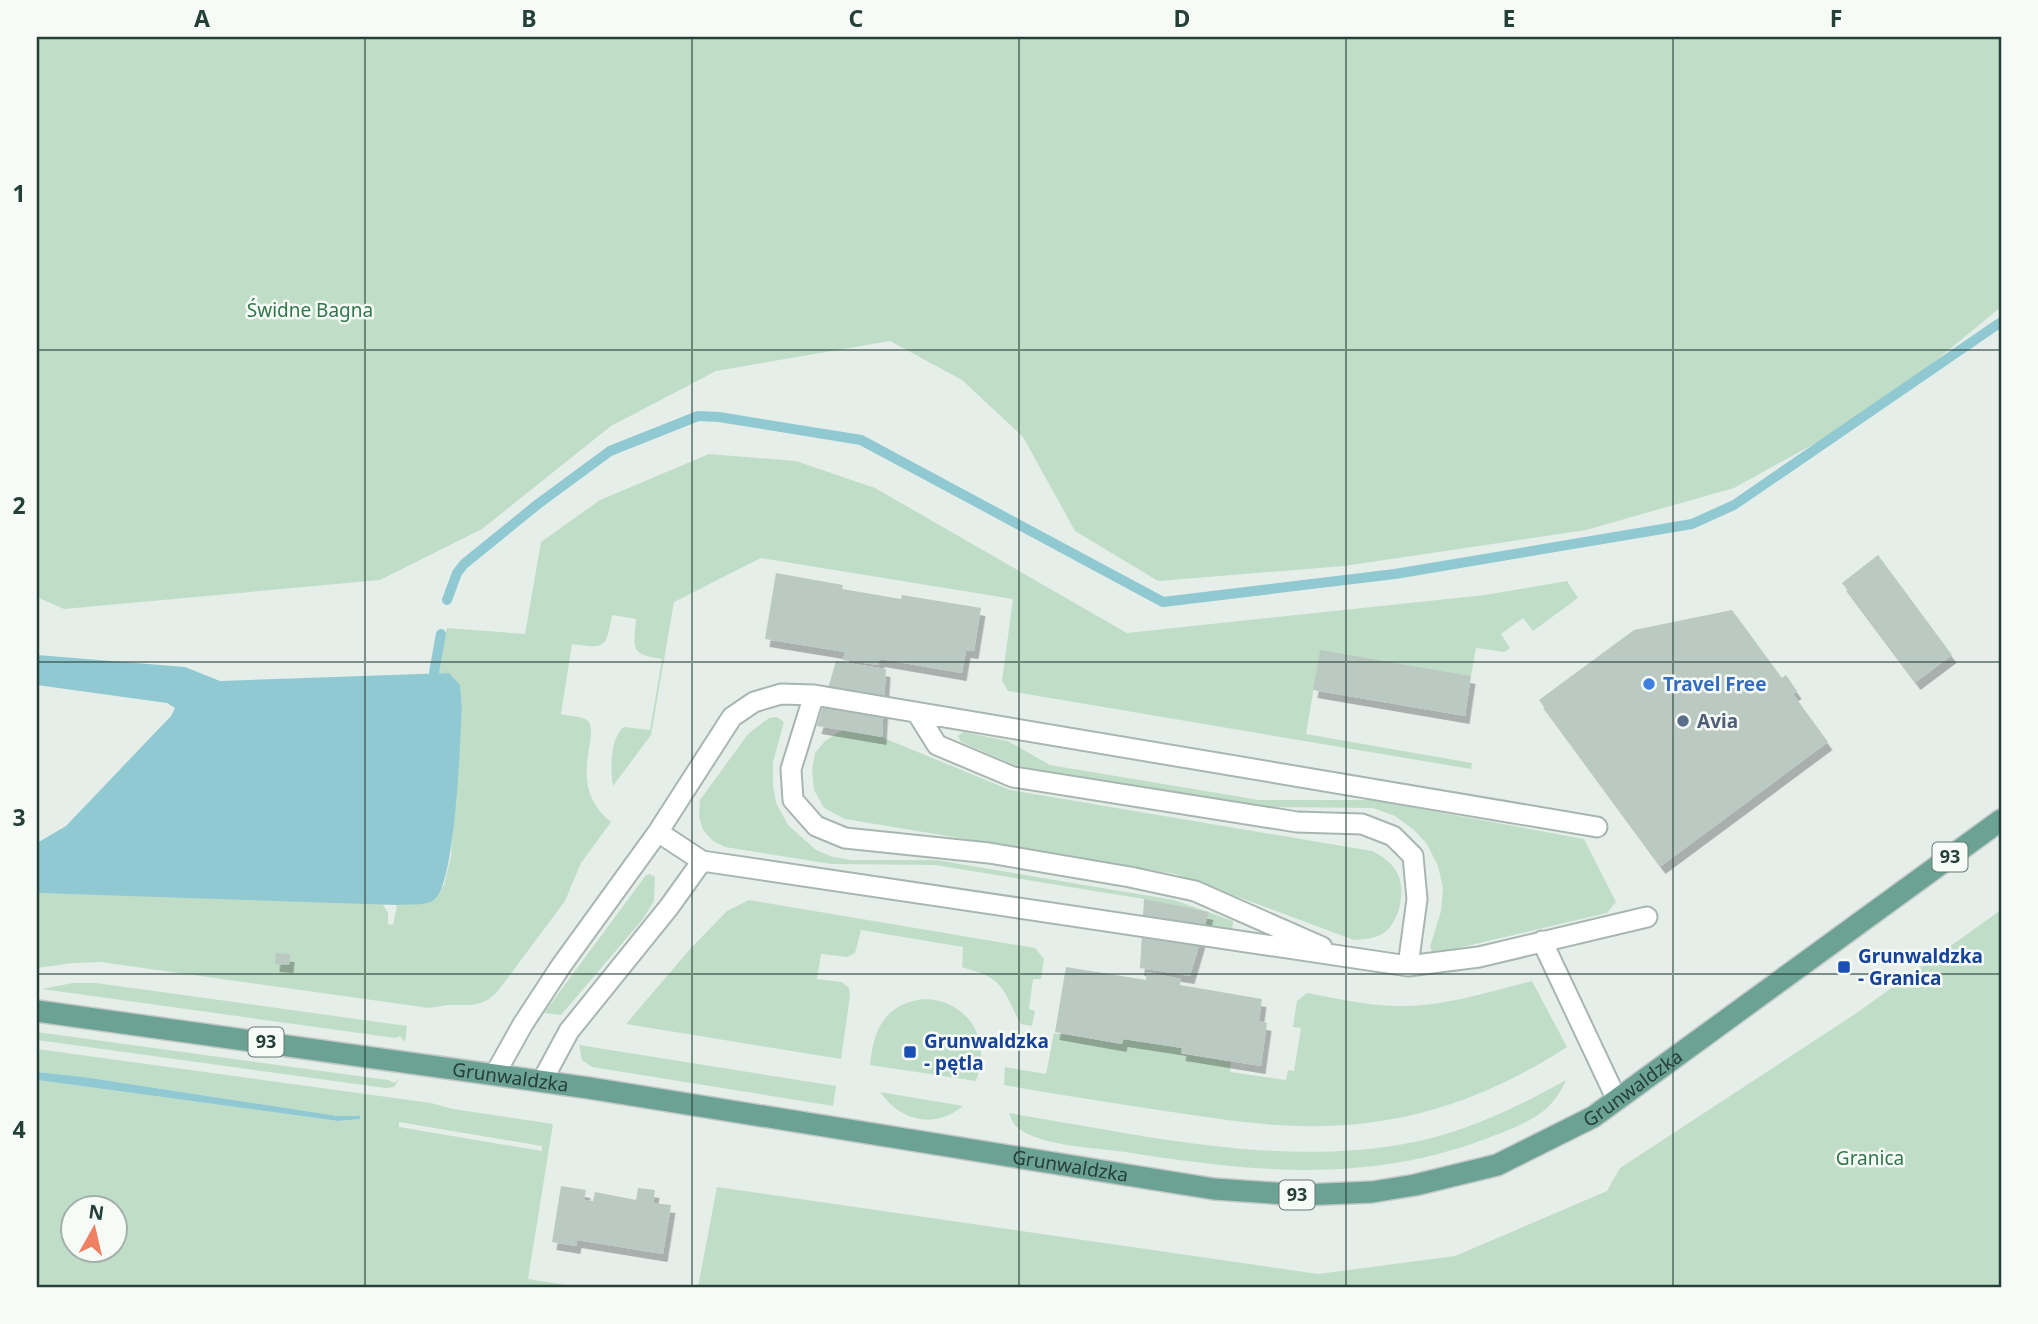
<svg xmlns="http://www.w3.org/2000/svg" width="2038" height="1324" font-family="'Noto Sans',sans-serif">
	<defs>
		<filter id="shadow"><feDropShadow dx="4.5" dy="8" stdDeviation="0" flood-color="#0004"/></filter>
	</defs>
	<rect width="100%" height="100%" fill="#e6eeea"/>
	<!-- green -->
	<path fill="#c0dec7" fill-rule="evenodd" d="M37,37H2001V307L1877,409L1734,488L1586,530L1344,566L1158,581L1075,531L1023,437L962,380L890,341L716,371L611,426L482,529L380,580L64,609L37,597Z
		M709,454L796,461L875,488L1127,633L1485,595L1567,581L1578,598L1533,631L1523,618L1501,634L1510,648L1505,652L1476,648L1471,676L1320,651L1306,734L1472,763L1471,769L1008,691L1002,681L1013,599L761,558L674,602L651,735L613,786C610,770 610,737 624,727L650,730L662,659C629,654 634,649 636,619L612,615C606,648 606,649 572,644L561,714C568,716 583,716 588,721C601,735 565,786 611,822L581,863L565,901L498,991C483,1007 472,1005 452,1005C444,1005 436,1007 429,1008L100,962L73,963L37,968V893L382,903L388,913V924L393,925L397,905L427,903L444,885L451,856L462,707L460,685L449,673H439L447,628L525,634L541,542L600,500Z
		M777,717L784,722L773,762V785L776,803L788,825L816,850L833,857L852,860H936L1174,900L1233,921L1232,932L1200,927L1144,899L935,865L831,864L725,847L713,841L703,830L699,817L700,800L748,734L769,718Z
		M862,729L1010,790L1372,851C1398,864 1406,880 1399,909C1397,916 1392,927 1385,932C1377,939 1364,939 1354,940L1176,874L845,819L824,808L814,790L812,770L815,753L825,741L842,730Z
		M963,732L1008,741L1050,765L1259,800H1372L1584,839L1616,902L1607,913L1433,954L1430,947L1441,911L1443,888L1438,866L1427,844L1414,830L1395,816L1373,808L1264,807L1017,766L961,742L958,736Z
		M650,874L655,877L654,901L643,919L561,1015L544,1013L646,875Z
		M749,900L1035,948L1044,959L1041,979H1033L1029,1009L1035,1011L1032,1026L1021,1024C1011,1008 1007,987 989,977C981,972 970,970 962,967L963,947L861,930L855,953L847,957L821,954L817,979L842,982L849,988L850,996L841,1059L626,1024L690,949L727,911Z
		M2001,910V1287H698L717,1187L1318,1274L1455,1256L1607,1191L1620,1168L1855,1014Z
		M1532,981L1567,1047C1485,1100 1399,1129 1300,1126C1250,1125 1201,1116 1152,1109C1103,1101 1053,1094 1004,1085L1005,1067L1046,1074L1054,1033L1122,1044L1124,1039L1182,1048V1054L1231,1062L1230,1072L1286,1080L1288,1070L1294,1071L1301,1028L1293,1027L1297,1001L1307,993C1335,998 1364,1005 1393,1006C1440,1008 1488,992 1532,981Z
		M73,983H96L407,1026L405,1042L400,1036L395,1038L42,989Z
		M923,999C957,999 983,1024 981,1059C981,1067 978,1074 976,1081L870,1065C874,1028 884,1005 923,999Z
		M37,1032L388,1080L394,1083L399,1079L394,1087L385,1088L37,1040Z
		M579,1045L836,1086L833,1106L592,1067L582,1060Z
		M37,1049L431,1103L453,1109L553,1124L528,1279L579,1287H37V1080L338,1121L360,1119V1116H338L84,1077L37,1072ZM399,1122L542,1146V1151L399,1127ZM74,1208H116V1250H74Z
		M1566,1080C1551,1115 1526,1123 1493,1136C1370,1185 1252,1172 1125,1152C1097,1148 1038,1146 1017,1127C1013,1124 1011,1118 1009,1113C1139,1134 1273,1167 1404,1144C1462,1134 1516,1108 1566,1080Z
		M880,1092L963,1106C935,1129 901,1122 880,1092Z"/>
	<!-- water -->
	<path fill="#90c9d1" d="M37,655L185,667L220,681L449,673L460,685L462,707C460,738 456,885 434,900C425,906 408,904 397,905L37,893V843L66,826L171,716L175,708L167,703L37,685Z
		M37,1072L84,1077L338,1116H360V1119L338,1121L37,1080Z"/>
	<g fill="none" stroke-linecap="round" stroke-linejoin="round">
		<!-- stream -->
		<path stroke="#90c9d1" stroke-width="10" d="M447,600L457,573L464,564L538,504L610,451L698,416L719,417L861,440L1163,602L1395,574L1692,524L1734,505L2001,322
			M434,673L441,634"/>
	</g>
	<!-- building -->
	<path fill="#bbc9c3" filter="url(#shadow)" d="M1878,555L1952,655L1916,682L1842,583Z
		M776,573L843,585L842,589L901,599L902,595L981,608L974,651L966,650L962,673L880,659L878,665L843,660L845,652L765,639Z
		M1732,610L1782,678L1786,675L1797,691L1793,694L1828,742L1661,866L1539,700L1634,630Z
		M1320,650L1471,676L1465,716L1313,690Z
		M836,661L886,669L882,737L817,726Z
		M1144,899L1209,912L1190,976L1140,968Z
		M276,953L290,954L289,965L275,964Z
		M1066,967L1146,980L1147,972L1181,979L1180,985L1262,999L1259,1021L1267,1023L1261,1066L1181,1053L1182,1048L1123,1039L1122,1044L1055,1032Z
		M561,1186L586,1190L584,1200L593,1201L595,1192L636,1200L638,1188L655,1190L653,1203L671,1205L663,1254L577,1240L576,1246L552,1242Z"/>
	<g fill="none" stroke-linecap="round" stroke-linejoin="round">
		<!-- lane casing -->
		<g stroke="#a8b6b1" stroke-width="23">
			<path id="lane" d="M814,695L791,769L793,800L816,826L845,838L989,853L1130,877L1195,891L1322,947
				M658,832L702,861
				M1542,941L1617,1100
				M1408,966L1479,957L1647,917
				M495,1074L523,1024L561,966L658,832L732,717L754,702L781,694L814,695L1597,827
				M542,1081L569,1031L669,907L702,861L1408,966L1417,899L1413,856L1393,836L1362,824L1297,822L1013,777L937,745L917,713"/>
		</g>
		<!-- primary casing -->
		<g stroke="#c2cac7" stroke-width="24">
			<g id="primary">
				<path id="s1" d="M37,1011L589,1088L1214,1189L1301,1195L1372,1192L1415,1185L1497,1165L1593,1117L2001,820"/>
			</g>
		</g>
		<!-- lane -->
		<use href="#lane" stroke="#fff" stroke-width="19"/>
		<!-- primary -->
		<use href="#primary" stroke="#6ca293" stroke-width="21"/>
	</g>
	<!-- grid -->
	<path fill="none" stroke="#254038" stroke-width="2" stroke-opacity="0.55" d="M365,37V1287M692,37V1287M1019,37V1287M1346,37V1287M1673,37V1287M37,350H2001M37,662H2001M37,974H2001"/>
	<!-- markers -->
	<circle fill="#3f7fe0" stroke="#f7fbf8" stroke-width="2.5" cx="1649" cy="684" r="7"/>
	<circle fill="#5c6f8a" stroke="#f7fbf8" stroke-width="2.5" cx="1683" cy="721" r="7"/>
	<g fill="#1a4fb4" stroke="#f7fbf8" stroke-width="2.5">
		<rect x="1837" y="960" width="14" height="14" rx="3.5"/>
		<rect x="903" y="1045" width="14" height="14" rx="3.5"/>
	</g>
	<g text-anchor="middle" stroke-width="5" stroke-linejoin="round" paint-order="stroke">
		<!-- shield labels -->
		<g fill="#f7fbf8" stroke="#647872" stroke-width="2">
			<rect x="1932.5" y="842.5" width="35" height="29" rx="5"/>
			<rect x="248.5" y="1027.5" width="35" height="29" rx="5"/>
			<rect x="1279.5" y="1180.5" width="35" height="29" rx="5"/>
		</g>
		<g font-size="18" font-weight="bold" fill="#254038">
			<text x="1950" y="863">93</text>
			<text x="266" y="1048">93</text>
			<text x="1297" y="1201">93</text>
		</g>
		<!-- park labels -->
		<g font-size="19" fill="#307649" stroke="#f7fbf8">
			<text x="310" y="317">Świdne Bagna</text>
			<text x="1870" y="1165">Granica</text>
		</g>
		<!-- shop labels -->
		<g font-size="19" font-weight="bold" fill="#366cbe" stroke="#f7fbf8" text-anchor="start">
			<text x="1663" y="691">Travel Free</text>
		</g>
		<!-- service labels -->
		<g font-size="19" font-weight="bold" fill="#4e5e75" stroke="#f7fbf8" text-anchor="start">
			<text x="1697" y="728">Avia</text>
		</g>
		<!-- transit labels -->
		<g font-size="19" font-weight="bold" fill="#164399" stroke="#f7fbf8" text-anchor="start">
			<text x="1858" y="963">Grunwaldzka<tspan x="1858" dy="22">- Granica</tspan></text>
			<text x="924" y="1048">Grunwaldzka<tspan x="924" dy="22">- pętla</tspan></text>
		</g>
		<!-- street labels -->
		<g font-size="19" fill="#254038" stroke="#f7fbf8">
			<text dy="7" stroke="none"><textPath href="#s1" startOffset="478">Grunwaldzka</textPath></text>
			<text dy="7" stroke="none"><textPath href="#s1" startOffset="1633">Grunwaldzka</textPath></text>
			<text dy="7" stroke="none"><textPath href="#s1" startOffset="1045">Grunwaldzka</textPath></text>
		</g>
	</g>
	<!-- border -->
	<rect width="2038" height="1324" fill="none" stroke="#f7fbf8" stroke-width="77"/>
	<!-- north arrow -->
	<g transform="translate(94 1229) rotate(8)"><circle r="33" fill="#f7fbf8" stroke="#a3b0ab" stroke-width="2"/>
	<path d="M0-5L12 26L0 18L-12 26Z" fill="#ee8164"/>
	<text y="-10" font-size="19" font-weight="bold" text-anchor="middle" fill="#254038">N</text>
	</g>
	<rect x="38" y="38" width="1962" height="1248" fill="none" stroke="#254038" stroke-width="2.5"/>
	<g font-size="23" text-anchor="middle" font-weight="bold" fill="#254038">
		<text x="202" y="27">A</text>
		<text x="529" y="27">B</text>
		<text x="856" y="27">C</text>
		<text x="1182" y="27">D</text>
		<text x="1509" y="27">E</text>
		<text x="1836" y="27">F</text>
		<text x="19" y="202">1</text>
		<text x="19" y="514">2</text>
		<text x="19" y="826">3</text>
		<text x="19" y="1138">4</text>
	</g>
</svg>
